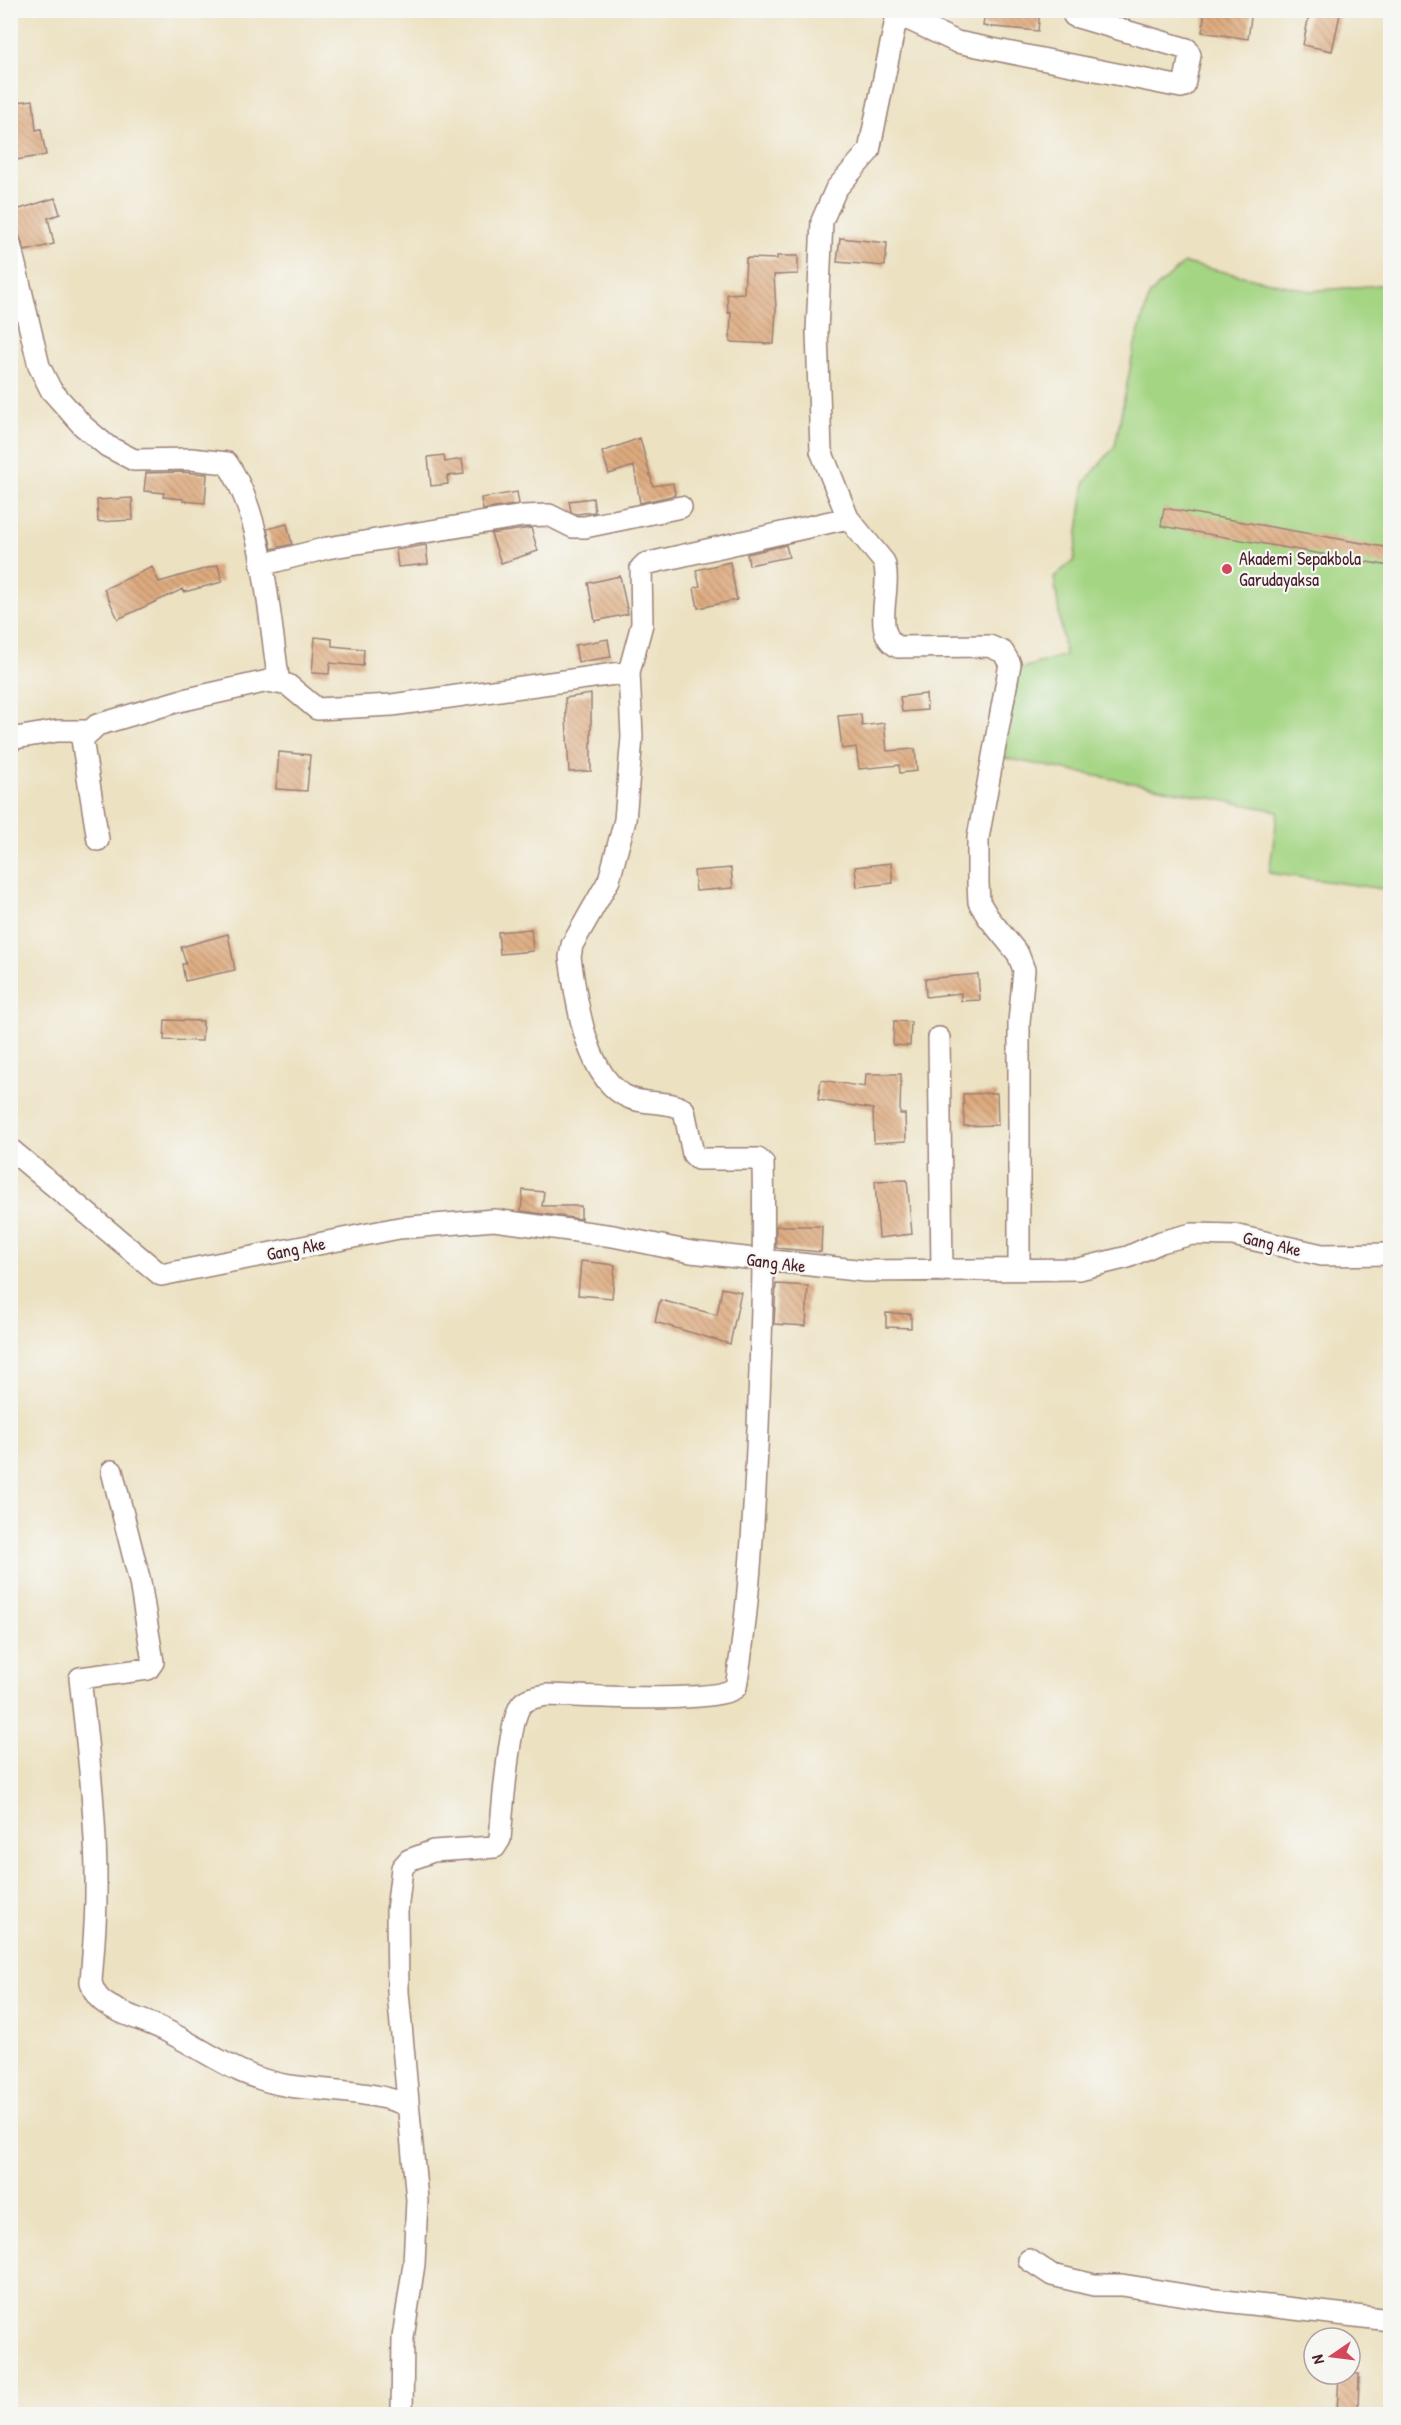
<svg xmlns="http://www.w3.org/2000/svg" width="1401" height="2425" font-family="'Patrick Hand',sans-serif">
	<defs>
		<pattern id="building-back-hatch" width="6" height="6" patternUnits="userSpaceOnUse" patternTransform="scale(1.5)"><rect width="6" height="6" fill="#deab7f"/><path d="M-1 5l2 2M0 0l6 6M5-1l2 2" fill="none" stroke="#b68b68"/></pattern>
	</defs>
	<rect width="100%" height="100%" fill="#f6f6f2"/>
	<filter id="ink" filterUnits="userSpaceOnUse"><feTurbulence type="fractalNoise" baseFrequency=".0167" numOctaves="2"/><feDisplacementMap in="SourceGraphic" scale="12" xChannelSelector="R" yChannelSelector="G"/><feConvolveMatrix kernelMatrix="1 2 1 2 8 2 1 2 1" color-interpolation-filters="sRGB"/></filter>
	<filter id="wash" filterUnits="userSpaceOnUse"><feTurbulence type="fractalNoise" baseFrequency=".008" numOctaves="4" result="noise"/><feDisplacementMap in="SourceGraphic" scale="24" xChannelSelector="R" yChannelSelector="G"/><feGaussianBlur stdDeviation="1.35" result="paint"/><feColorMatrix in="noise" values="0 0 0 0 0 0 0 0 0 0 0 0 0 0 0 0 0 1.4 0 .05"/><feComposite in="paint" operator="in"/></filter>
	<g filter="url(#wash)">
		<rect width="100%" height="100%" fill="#ece1c1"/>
		<!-- pitch -->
		<path fill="#a4d583" stroke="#777a57" stroke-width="1.5" d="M1184,263L1310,291L1390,284V890L1269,873L1278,811L1004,758L1019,669L1065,655L1054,577L1074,560L1085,482L1115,446L1134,348L1150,294Z"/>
		<g id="blocks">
			<!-- building -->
			<path fill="url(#building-back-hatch)" d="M985,10H1040L1038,31L983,26Z
				M1205,10H1252L1248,39L1202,32Z
				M1310,10H1341L1332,51L1303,45Z
				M33,100L36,130L41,129L46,155L10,161V103Z
				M55,198L60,214L48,218L54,244L25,251L10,212Z
				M840,238L887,243L885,266L837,262Z
				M777,256H798V274L774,275L776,309L774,344L730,342L731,312L728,313L727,294L744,293L746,258L777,259Z
				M640,438L653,486L673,483L675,495L640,503L634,466L609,474L602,452Z
				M444,455L445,462L462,459L464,474L447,476L448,484L431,486L428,457Z
				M181,472L207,474L205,503L183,501V499L163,497L164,493L144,491L146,473Z
				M517,492L519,504L483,510L481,498Z
				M132,498L133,520L98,522L97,500Z
				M593,498L595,512L576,514L571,512L569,501Z
				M1164,508L1390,548V566L1161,526Z
				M287,524L292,544L272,549L267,529Z
				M531,528L538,551L501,563L491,534Z
				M426,545L428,564L398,567L396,550Z
				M786,545L789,557L749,565L747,554Z
				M730,562L737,600L698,608L694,588L700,586L696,570Z
				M218,565L222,582L184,592L183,589L118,619L104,589L152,567L159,582Z
				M620,576L628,614L595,621L588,583Z
				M315,637L332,639V646L364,649L363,666L330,663L329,674L312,673Z
				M608,639L611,657L578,662L575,645Z
				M591,694V771L569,772L565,698Z
				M926,694L927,710L902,712L900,697Z
				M861,714L862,726L884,723L887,751L915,749L917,771L900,773L899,765L859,769L856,747L842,749L838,716Z
				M279,752L310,755L307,791L276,789Z
				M891,863L893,883L857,887L855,867Z
				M731,868L733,888L696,891L694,871Z
				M531,929L533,951L500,954L498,932Z
				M228,934L235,970L185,981L182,964H186L181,947Z
				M978,974L980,1000L961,1001V993L926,997L925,979Z
				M165,1020L203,1021L202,1041L164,1040Z
				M894,1021L911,1022L910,1046L893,1045Z
				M866,1074H901L900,1114H905L906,1141L874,1143L873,1109L818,1100L821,1080L865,1087Z
				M997,1093L998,1125L964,1126L963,1094Z
				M907,1180L912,1234L879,1238L875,1181Z
				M523,1190L544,1192L542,1206H581V1219L521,1211Z
				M776,1226H822L821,1252L776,1248Z
				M581,1261L615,1265L612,1298L578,1295Z
				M776,1284L808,1286L806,1326L774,1324Z
				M722,1288L741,1292L730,1344L655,1322L660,1300L717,1315Z
				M886,1313L911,1314V1328L886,1327Z
				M1339,2374H1359L1358,2412H1337Z"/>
		</g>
	</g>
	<g filter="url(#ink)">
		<use href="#blocks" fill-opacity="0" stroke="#9b8076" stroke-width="1.5"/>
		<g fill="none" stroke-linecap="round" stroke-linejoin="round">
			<!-- minor casing -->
			<g stroke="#9b8076" stroke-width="24">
				<path id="minor" d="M897,14L957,42L1181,87L1184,86L1190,55L1187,49L1074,16
					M10,244L39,366L51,390L83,426L107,446L134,460L191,459L227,463C264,516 269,618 279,683
					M848,518L884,562C893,590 870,632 898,647L989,646L1003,652L1010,664L978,838V883L979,902L988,917L1018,954L1024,970L1019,1022V1269
					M261,565L327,548L523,516L549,515L573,527H585L681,507
					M10,739L57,731H91
					M98,840L82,739L97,725L179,701L268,681L288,685L317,709L392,705L629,672
					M939,1038L942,1271
					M10,1149L161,1275L399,1228L494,1220L613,1236L691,1252L865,1271L1079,1269L1128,1257L1161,1242L1192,1234L1233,1235L1322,1255L1390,1254
					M112,1471L140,1582L153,1662L148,1669L80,1678C88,1750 97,1821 96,1894C96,1924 93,1953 91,1982C93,1990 96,1996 102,2001C120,2015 145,2020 165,2030C210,2053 237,2077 289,2086C318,2090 384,2092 407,2106
					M1029,2260L1052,2275L1094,2285H1122L1216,2300L1390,2320
					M402,2414L403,2338L414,2264L417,2200L398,1992L397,1911L402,1868L409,1860L433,1851L495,1847L500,1839C502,1815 509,1720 521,1705C527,1697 538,1697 547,1695C578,1696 719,1704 736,1687C750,1602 754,1514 758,1428C761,1339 765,1252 763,1163L758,1159H698L693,1154L684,1110C670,1100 646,1105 630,1098C586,1081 576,999 570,957L572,945L609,880L625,820L632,737L629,672L642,624L641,568L645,564L848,518L821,451L817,332L822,221L836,189L869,151L898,10"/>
			</g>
			<!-- minor -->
			<use href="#minor" stroke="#fff" stroke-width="21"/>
		</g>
	</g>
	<!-- markers -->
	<circle fill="#d1495b" stroke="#f6f6f2" stroke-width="2" cx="1227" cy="569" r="6"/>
	<g text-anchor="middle" stroke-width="4.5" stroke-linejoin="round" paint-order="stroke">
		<!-- poi labels -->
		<g font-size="18" fill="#4a1f2b" stroke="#f6f6f2" text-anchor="start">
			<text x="1239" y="565">Akademi Sepakbola<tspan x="1239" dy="21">Garudayaksa</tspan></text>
		</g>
		<!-- street labels -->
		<g font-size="18" fill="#4a1f2b" stroke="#f6f6f2">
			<text transform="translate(1272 1244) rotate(13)" y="6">Gang Ake</text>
			<text transform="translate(296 1249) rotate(-11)" y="6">Gang Ake</text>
			<text transform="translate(776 1263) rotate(7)" y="6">Gang Ake</text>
		</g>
	</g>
	<!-- margin -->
	<rect width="1401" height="2425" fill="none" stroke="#f6f6f2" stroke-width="36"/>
	<!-- north arrow -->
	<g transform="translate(1332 2356) rotate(256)"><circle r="28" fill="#f6f6f2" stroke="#b1a0a2" stroke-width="1.5"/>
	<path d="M0-4.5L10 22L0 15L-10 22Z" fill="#d1495b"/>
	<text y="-9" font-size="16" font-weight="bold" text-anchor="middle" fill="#4a1f2b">N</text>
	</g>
</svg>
